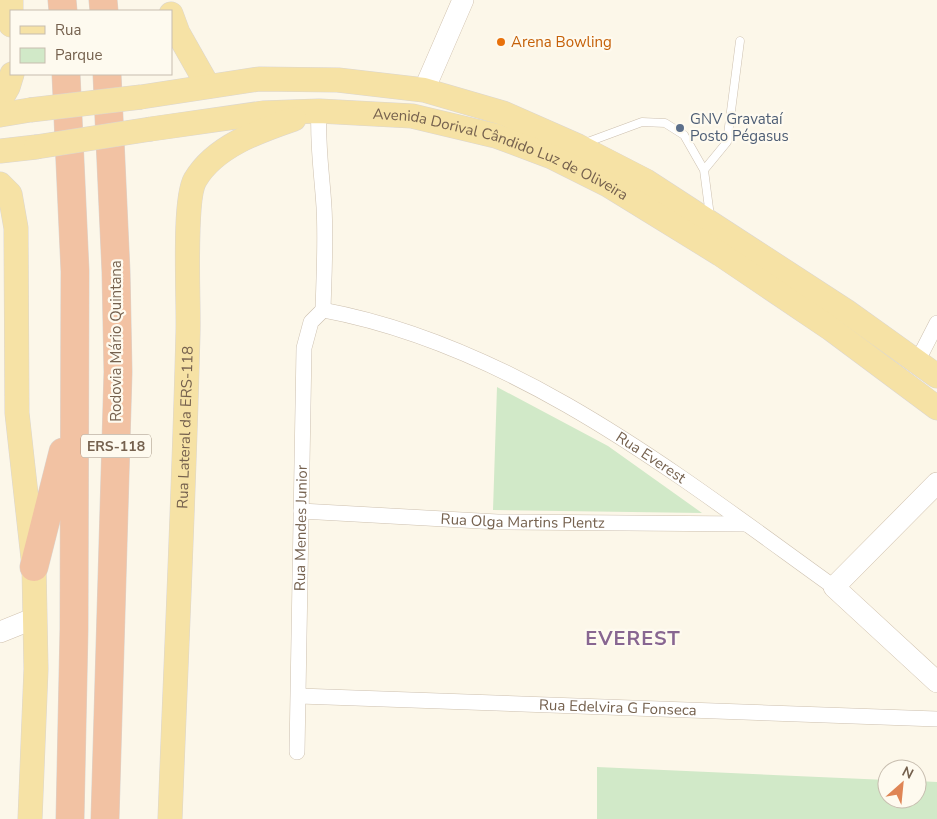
<svg xmlns="http://www.w3.org/2000/svg" width="937" height="819" font-family="'Nunito Sans',sans-serif">
	<rect width="100%" height="100%" fill="#fcf7e9"/>
	<!-- green -->
	<path fill="#d1e9c8" d="M497,387L608,446L702,513L493,510Z
		M597,767L887,780V799H917V781L937,782V819H597Z"/>
	<g fill="none" stroke-linecap="round" stroke-linejoin="round">
		<!-- lane casing -->
		<g stroke="#cdc0af" stroke-width="9">
			<path id="lane" d="M585,143L642,122L665,123L684,135L704,170L710,216
				M704,170L727,142L740,41"/>
		</g>
		<!-- street casing -->
		<g stroke="#cdc0af" stroke-width="16">
			<g id="street">
				<path d="M319,111C317,144 322,174 324,207C326,241 324,275 323,310"/>
				<path id="s1" d="M323,310C516,346 678,475 834,587"/>
				<path d="M917,362L937,323"/>
				<path id="s2" d="M301,511L498,522L746,524"/>
				<path id="s3" d="M299,696L937,719"/>
				<path id="s4" d="M297,752L304,348L311,322L323,310"/>
			</g>
		</g>
		<!-- secondary casing -->
		<g stroke="#d0c1ad" stroke-width="22">
			<path id="secondary" d="M424,90L463,0
				M937,483L834,587L937,682
				M0,632L35,618"/>
		</g>
		<!-- primary casing -->
		<g stroke="#dbd6d1" stroke-width="25">
			<g id="primary">
				<path d="M11,0V25"/>
				<path d="M171,14L178,33L208,86"/>
				<path d="M141,97L259,79L338,80L424,90L503,113L578,146L646,181L846,311L937,376"/>
				<path d="M0,101L8,87L12,74"/>
				<path d="M0,115L30,110"/>
				<path id="s5" d="M151,129L263,113L319,111L412,116L496,136L552,157L608,185L720,254L831,329L937,408"/>
				<path d="M0,151L36,147"/>
				<path d="M0,184L10,194L16,228L17,413L34,567L36,669L30,819"/>
				<path id="s6" d="M170,819C176,657 184,494 188,332C189,302 183,201 195,180C215,146 259,131 294,119"/>
			</g>
		</g>
		<!-- highway casing -->
		<g stroke="#dbd6d1" stroke-width="29">
			<path id="highway" d="M62,0L63,11
				M103,0L104,11
				M66,74L75,271L74,629L70,819
				M34,567L63,452
				M105,819L118,372L116,272L107,74"/>
		</g>
		<!-- lane -->
		<use href="#lane" stroke="#fff" stroke-width="8"/>
		<!-- street -->
		<use href="#street" stroke="#fff" stroke-width="15"/>
		<!-- secondary -->
		<use href="#secondary" stroke="#fff" stroke-width="21"/>
		<!-- primary -->
		<use href="#primary" stroke="#f6e2a5" stroke-width="24"/>
		<!-- highway -->
		<use href="#highway" stroke="#f2c2a3" stroke-width="28"/>
		<!-- primary-bridge casing -->
		<g stroke="#dbd6d1" stroke-width="25" stroke-linecap="butt">
			<path id="primary-bridge" d="M30,110L141,97
				M36,147L151,129"/>
		</g>
		<!-- primary-bridge -->
		<use href="#primary-bridge" stroke="#f6e2a5" stroke-width="24"/>
	</g>
	<!-- markers -->
	<circle fill="#e8710a" stroke="#fefaef" stroke-width="2" cx="501" cy="42" r="5"/>
	<circle fill="#5c6f8a" stroke="#fefaef" stroke-width="2" cx="680" cy="128" r="5"/>
	<g text-anchor="middle" stroke-width="4.5" stroke-linejoin="round" paint-order="stroke">
		<!-- shield labels -->
		<rect fill="#fefaef" stroke="#9e8f7e" stroke-width="1" x="81" y="434.5" width="70" height="23" rx="4"/>
		<g font-size="14" font-weight="bold" fill="#75614e">
			<text x="116" y="451">ERS-118</text>
		</g>
		<!-- food labels -->
		<g font-size="15" fill="#c56008" stroke="#fefaef" text-anchor="start">
			<text x="511" y="47">Arena Bowling</text>
		</g>
		<!-- service labels -->
		<g font-size="15" fill="#4e5e75" stroke="#fefaef" text-anchor="start">
			<text x="690" y="124">GNV Gravataí<tspan x="690" dy="17">Posto Pégasus</tspan></text>
		</g>
		<!-- street labels -->
		<g font-size="15" fill="#75614e" stroke="#fefaef">
			<text dy="5" stroke="none"><textPath href="#s5" startOffset="358">Avenida Dorival Cândido Luz de Oliveira</textPath></text>
			<text transform="translate(116 341) rotate(-90)" y="5">Rodovia Mário Quintana</text>
			<text dy="5" stroke="none"><textPath href="#s6" startOffset="392">Rua Lateral da ERS-118</textPath></text>
			<text dy="5" stroke="none"><textPath href="#s1" startOffset="362">Rua Everest</textPath></text>
			<text dy="5" stroke="none"><textPath href="#s2" startOffset="222">Rua Olga Martins Plentz</textPath></text>
			<text dy="5" stroke="none"><textPath href="#s4" startOffset="224">Rua Mendes Junior</textPath></text>
			<text dy="5" stroke="none"><textPath href="#s3" startOffset="319">Rua Edelvira G Fonseca</textPath></text>
		</g>
		<!-- district labels -->
		<g font-size="20" font-weight="bold" letter-spacing="1" fill="#886691" stroke="#fefaef">
			<text x="633" y="645">EVEREST</text>
		</g>
	</g>
	<!-- legend -->
	<rect x="10" y="10" width="162" height="65" fill="#fefaef" stroke="#c7bdaf"/>
	<rect x="20" y="26" width="25" height="8" fill="#f6e2a5" stroke="#c7bdaf"/>
	<text x="55" y="35" font-size="15" fill="#75614e">Rua</text>
	<rect x="20" y="48" width="25" height="15" fill="#d1e9c8" stroke="#c7bdaf"/>
	<text x="55" y="60" font-size="15" fill="#75614e">Parque</text>
	<!-- north arrow -->
	<g transform="translate(902 784) rotate(27)"><circle r="24" fill="#fefaef" stroke="#c7bdaf"/>
	<path d="M0-4L9 19L0 12L-9 19Z" fill="#df8555"/>
	<text y="-8" font-size="14" font-weight="bold" text-anchor="middle" fill="#75614e">N</text>
	</g>
</svg>
